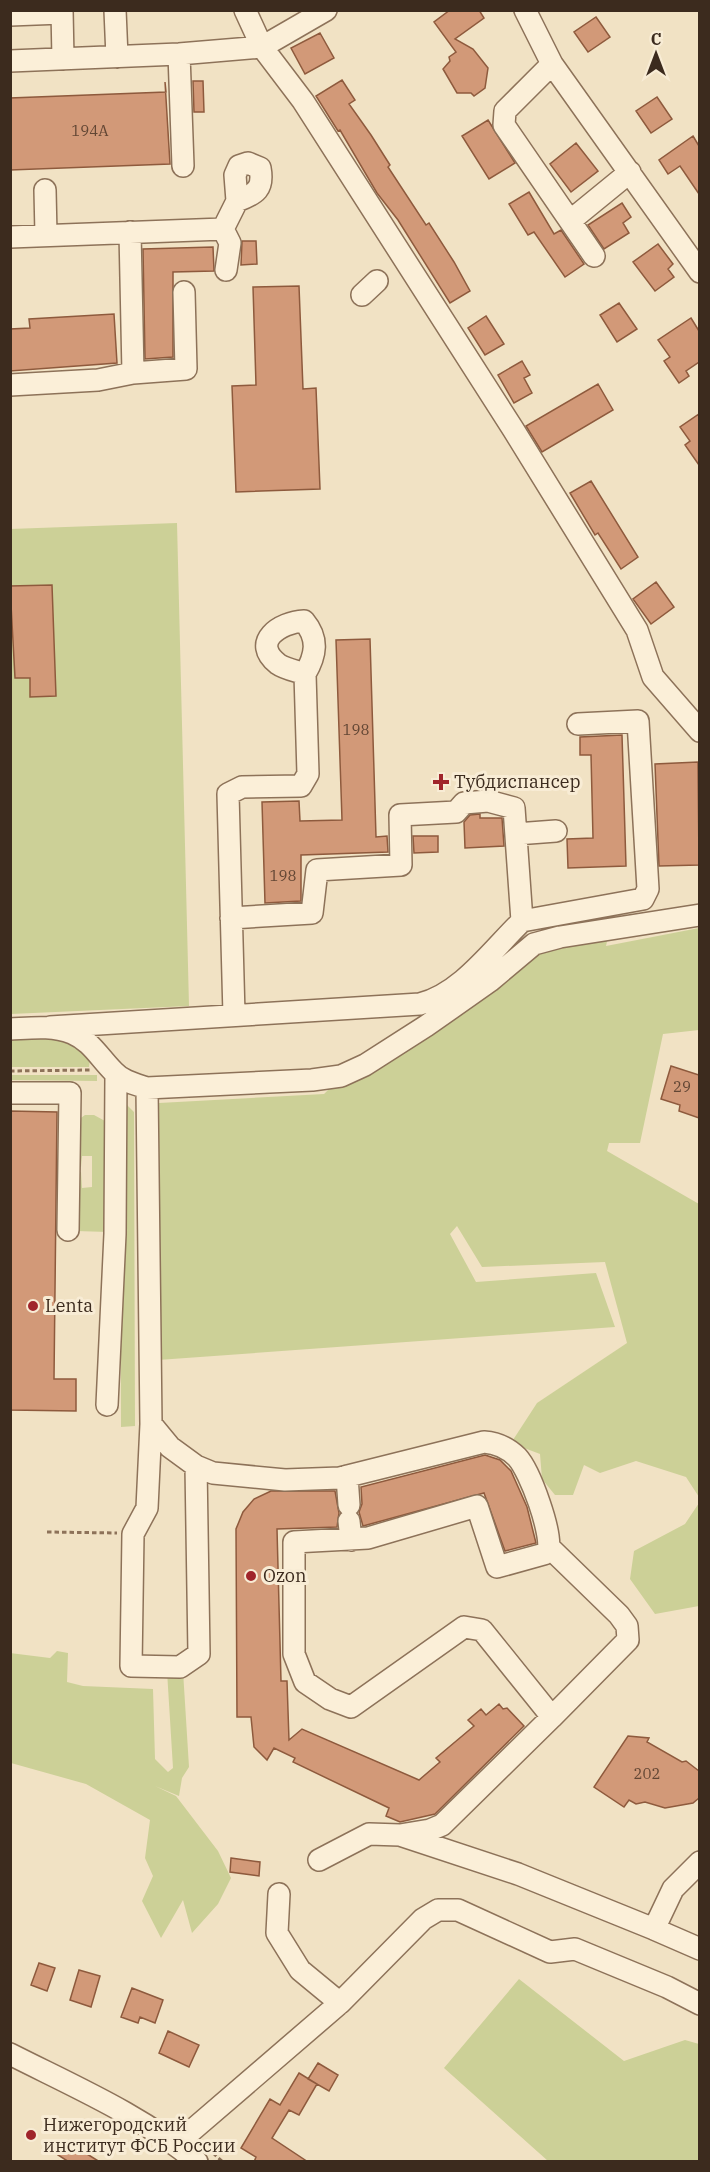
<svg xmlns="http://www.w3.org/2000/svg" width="710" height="2172" font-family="'IBM Plex Serif',serif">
	<rect width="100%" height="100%" fill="#f1e2c4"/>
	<!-- green -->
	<path fill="#ccd097" d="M177,523L189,1006L11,1014L10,529Z
		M699,928V1030L663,1034L640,1143H609L607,1151L699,1204V1497L686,1477L636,1461L600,1473L584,1465L573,1495H555L542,1479L540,1454L511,1443L537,1403L627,1343L605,1262L482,1267L457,1226L450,1234L476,1282L596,1273L615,1327L158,1360L159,1103L324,1094L333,1085L542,950L608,937L606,946Z
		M45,1035L76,1047L90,1059L89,1067H11V1037Z
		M11,1075H97V1081L11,1080Z
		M120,1098L134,1112L135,1426L121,1427Z
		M85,1115H94L105,1121L108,1232L76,1231L75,1172H81L82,1188L92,1187V1156H82L81,1167H75L78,1120Z
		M699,1503V1606L655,1614L630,1579L634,1551L685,1524Z
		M57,1651L68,1653L67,1682L83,1686L153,1689L155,1759L168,1772L173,1768L167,1671H183L189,1767L182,1778L179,1796L155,1786L176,1796L218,1851L231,1878L218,1904L192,1933L183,1900L161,1938L142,1901L153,1876L145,1858L150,1820L86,1784L11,1763L10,1653L50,1658Z
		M519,1979L624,2061L685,2040L699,2044V2161H548L444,2068Z"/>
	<!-- building -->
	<path fill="#d29978" stroke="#8e5a3d" stroke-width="1.5" d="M450,10H479L484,18L455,39L473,49L488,68L485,88L474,96L471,93H457L443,69L450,61L449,57L456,52L434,22Z
		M596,17L610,37L588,52L574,32Z
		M320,33L334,58L305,74L291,48Z
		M342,80L355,100L349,104L371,135L390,165L388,167L426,225L429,223L454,262L470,291L450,303L398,220L377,193L340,130L338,131L316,96Z
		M193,81H203L204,112H194Z
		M165,82L170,164L10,170V98L166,92Z
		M657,97L672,119L651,133L636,111Z
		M488,120L515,163L489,179L462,136Z
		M693,136L699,146V194L680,166L668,174L659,160Z
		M576,143L598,171L571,192L550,164Z
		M529,192L554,234L561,230L584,264L565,277L534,232L528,235L509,204Z
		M622,203L631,217L623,223L629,233L604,249L588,225Z
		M242,241H256L257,264L241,265Z
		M658,244L673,264L668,269L674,277L655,291L633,262Z
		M213,247L214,271L173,272V357L145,359L143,249Z
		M299,286L303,389L316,388L320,489L236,492L232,386L256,385L253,287Z
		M619,303L637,329L617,342L600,315Z
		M114,314L117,363L10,371V329L30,328L29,319Z
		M486,316L504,344L485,355L468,328Z
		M691,318L699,331V362L686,371L689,376L679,383L664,361L670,357L658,340Z
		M522,361L530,375L524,378L532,393L514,403L498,375Z
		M598,384L613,410L542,452L526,426Z
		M699,414V465L685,445L690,441L680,427Z
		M591,481L638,557L621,569L598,533L595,535L570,493Z
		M656,582L674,607L651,624L633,599Z
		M52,585L56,696L30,697V678H15L10,586Z
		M370,639L376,837L387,836L388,852L301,855V901L265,903L262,802L299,801L300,821L342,820L336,640Z
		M622,735L626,866L568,868L567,839L593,838L591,755H580V737Z
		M698,762L699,865L659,866L655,764Z
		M480,814V818H502L504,846L465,848L464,822L470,815Z
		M413,836H438V852L414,853Z
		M671,1066L699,1075V1118L679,1111L680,1105L661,1099Z
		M10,1111L57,1112L54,1379H76V1411L10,1410Z
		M485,1455L500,1460L511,1471L527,1507L536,1543L505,1551L484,1493L363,1526L359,1512L362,1504L361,1487Z
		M271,1491H335L339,1513L337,1527L277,1529L281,1681H287L289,1740L302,1729L419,1780L440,1762L436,1758L474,1726L468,1720L481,1709L486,1715L499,1704L503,1709L507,1708L524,1726L435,1814L400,1822L386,1816L389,1808L293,1762L295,1758L274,1748L267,1760L254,1747L251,1717H237L236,1529L243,1512L254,1499Z
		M628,1736L649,1738L647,1742L682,1762L686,1761L699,1771V1798L693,1803L665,1808L645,1802L636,1804L629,1800L624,1807L594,1787Z
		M231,1858L260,1862L259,1876L230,1872Z
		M39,1963L55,1968L47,1991L31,1985Z
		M79,1970L100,1976L91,2007L70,2000Z
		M132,1988L163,2000L155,2023L140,2017L138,2023L121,2017Z
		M168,2031L199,2045L189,2067L159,2053Z
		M318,2063L338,2075L329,2091L308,2079Z
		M299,2073L317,2084L299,2115L289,2110L272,2138L308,2162H254L256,2157L241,2148L270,2099L280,2105Z
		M66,2141L100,2162H69L58,2155Z"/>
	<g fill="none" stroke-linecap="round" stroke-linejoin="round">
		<!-- minor casing -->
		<g stroke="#8d7259" stroke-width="24">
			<path id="minor" d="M62,10L63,59
				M115,10L117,57
				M245,10L262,47L303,101L513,429L637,630L653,677L700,731
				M525,10L552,64L700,272
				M10,15L62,13
				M179,54L183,166
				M10,61L179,54L262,47L326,10
				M552,64L505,111L504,125L594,256
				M45,190L46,235
				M570,221L630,172
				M223,229L237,201L235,175L239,166L248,163L260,168C264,189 256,194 237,201
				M130,232L133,373L186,369L184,292
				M10,237L223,229L230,243L226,270
				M362,295L377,281
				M10,385L98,380L133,373
				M516,834L556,831
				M522,921L643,899L648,889L638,721L578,724
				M234,1015L228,794L242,787L301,786L308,774L305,674C316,655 319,639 304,621C280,622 250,642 278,664C285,669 297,671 305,674
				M50,1027L420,1004C461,994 492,950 522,921L514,808L488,801L464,803L456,812L400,815L401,865L317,870L312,913L231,918
				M10,1029C31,1028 52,1025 72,1033C91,1041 99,1057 113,1071C122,1081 135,1084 147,1088L312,1080L341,1076L365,1065L426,1026L490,981L534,944L560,937L700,915
				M147,1088L151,1424L147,1508L133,1534L131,1666L180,1667L199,1654L196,1466
				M10,1093H70L68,1230
				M107,1405L115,1234L116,1074
				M151,1424L170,1447L196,1466L213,1473L285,1480L340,1478L484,1442C497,1443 508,1448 517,1457C530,1471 553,1534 548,1551L544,1554L497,1567L477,1506L368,1538L294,1542V1654L305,1682L330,1699L351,1707L464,1627L482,1630L552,1717L628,1640L627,1626L619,1615L549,1547
				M347,1476L349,1505
				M349,1521L351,1540
				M400,1835L518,1874L654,1929L673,1889L700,1862
				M319,1860L369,1834L400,1835L430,1830L442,1825L552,1717
				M654,1929L700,1949
				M340,2003L423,1919L438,1910H458L550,1952L575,1949L667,1987L700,2004
				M10,2054C73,2086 143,2116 197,2162
				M182,2148L189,2133L340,2003L300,1970L277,1933L279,1894"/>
		</g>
		<!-- path -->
		<path stroke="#8d7259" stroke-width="3" stroke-dasharray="4.5 3" stroke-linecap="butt" d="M10,1071L90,1070
			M47,1532L117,1533
			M213,2153L223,2162"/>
		<!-- minor -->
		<use href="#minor" stroke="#fbefd8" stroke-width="21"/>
	</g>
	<!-- markers -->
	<g fill="#a0252b" stroke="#f8ecd5" stroke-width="2">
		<path d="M438 773h6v6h6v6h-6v6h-6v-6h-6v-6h6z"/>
		<circle cx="33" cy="1306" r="6"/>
		<circle cx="251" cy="1576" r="6"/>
		<circle cx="31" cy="2135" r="6"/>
	</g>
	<g text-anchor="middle" stroke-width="6" stroke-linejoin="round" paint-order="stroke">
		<!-- number labels -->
		<g font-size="15" fill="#624634">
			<text x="90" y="136">194А</text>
			<text x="356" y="735">198</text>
			<text x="283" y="881">198</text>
			<text x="682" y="1092">29</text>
			<text x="647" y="1779">202</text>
		</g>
		<!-- poi labels -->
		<g font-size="18" fill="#3c2b1e" stroke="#f8ecd5" text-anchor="start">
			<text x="454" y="788">Тубдиспансер</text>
			<text x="45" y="1312">Lenta</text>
			<text x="263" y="1582">Ozon</text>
			<text x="43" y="2131">Нижегородский<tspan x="43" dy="21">институт ФСБ России</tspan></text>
		</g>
	</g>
	<!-- border -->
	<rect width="710" height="2172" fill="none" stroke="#3c2b1e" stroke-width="24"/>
	<!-- north arrow -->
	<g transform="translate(656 54)" stroke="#f8ecd5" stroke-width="4.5" paint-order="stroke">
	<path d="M0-4.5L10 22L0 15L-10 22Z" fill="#3c2b1e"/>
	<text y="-9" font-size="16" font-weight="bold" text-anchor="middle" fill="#3c2b1e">С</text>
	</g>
</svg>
